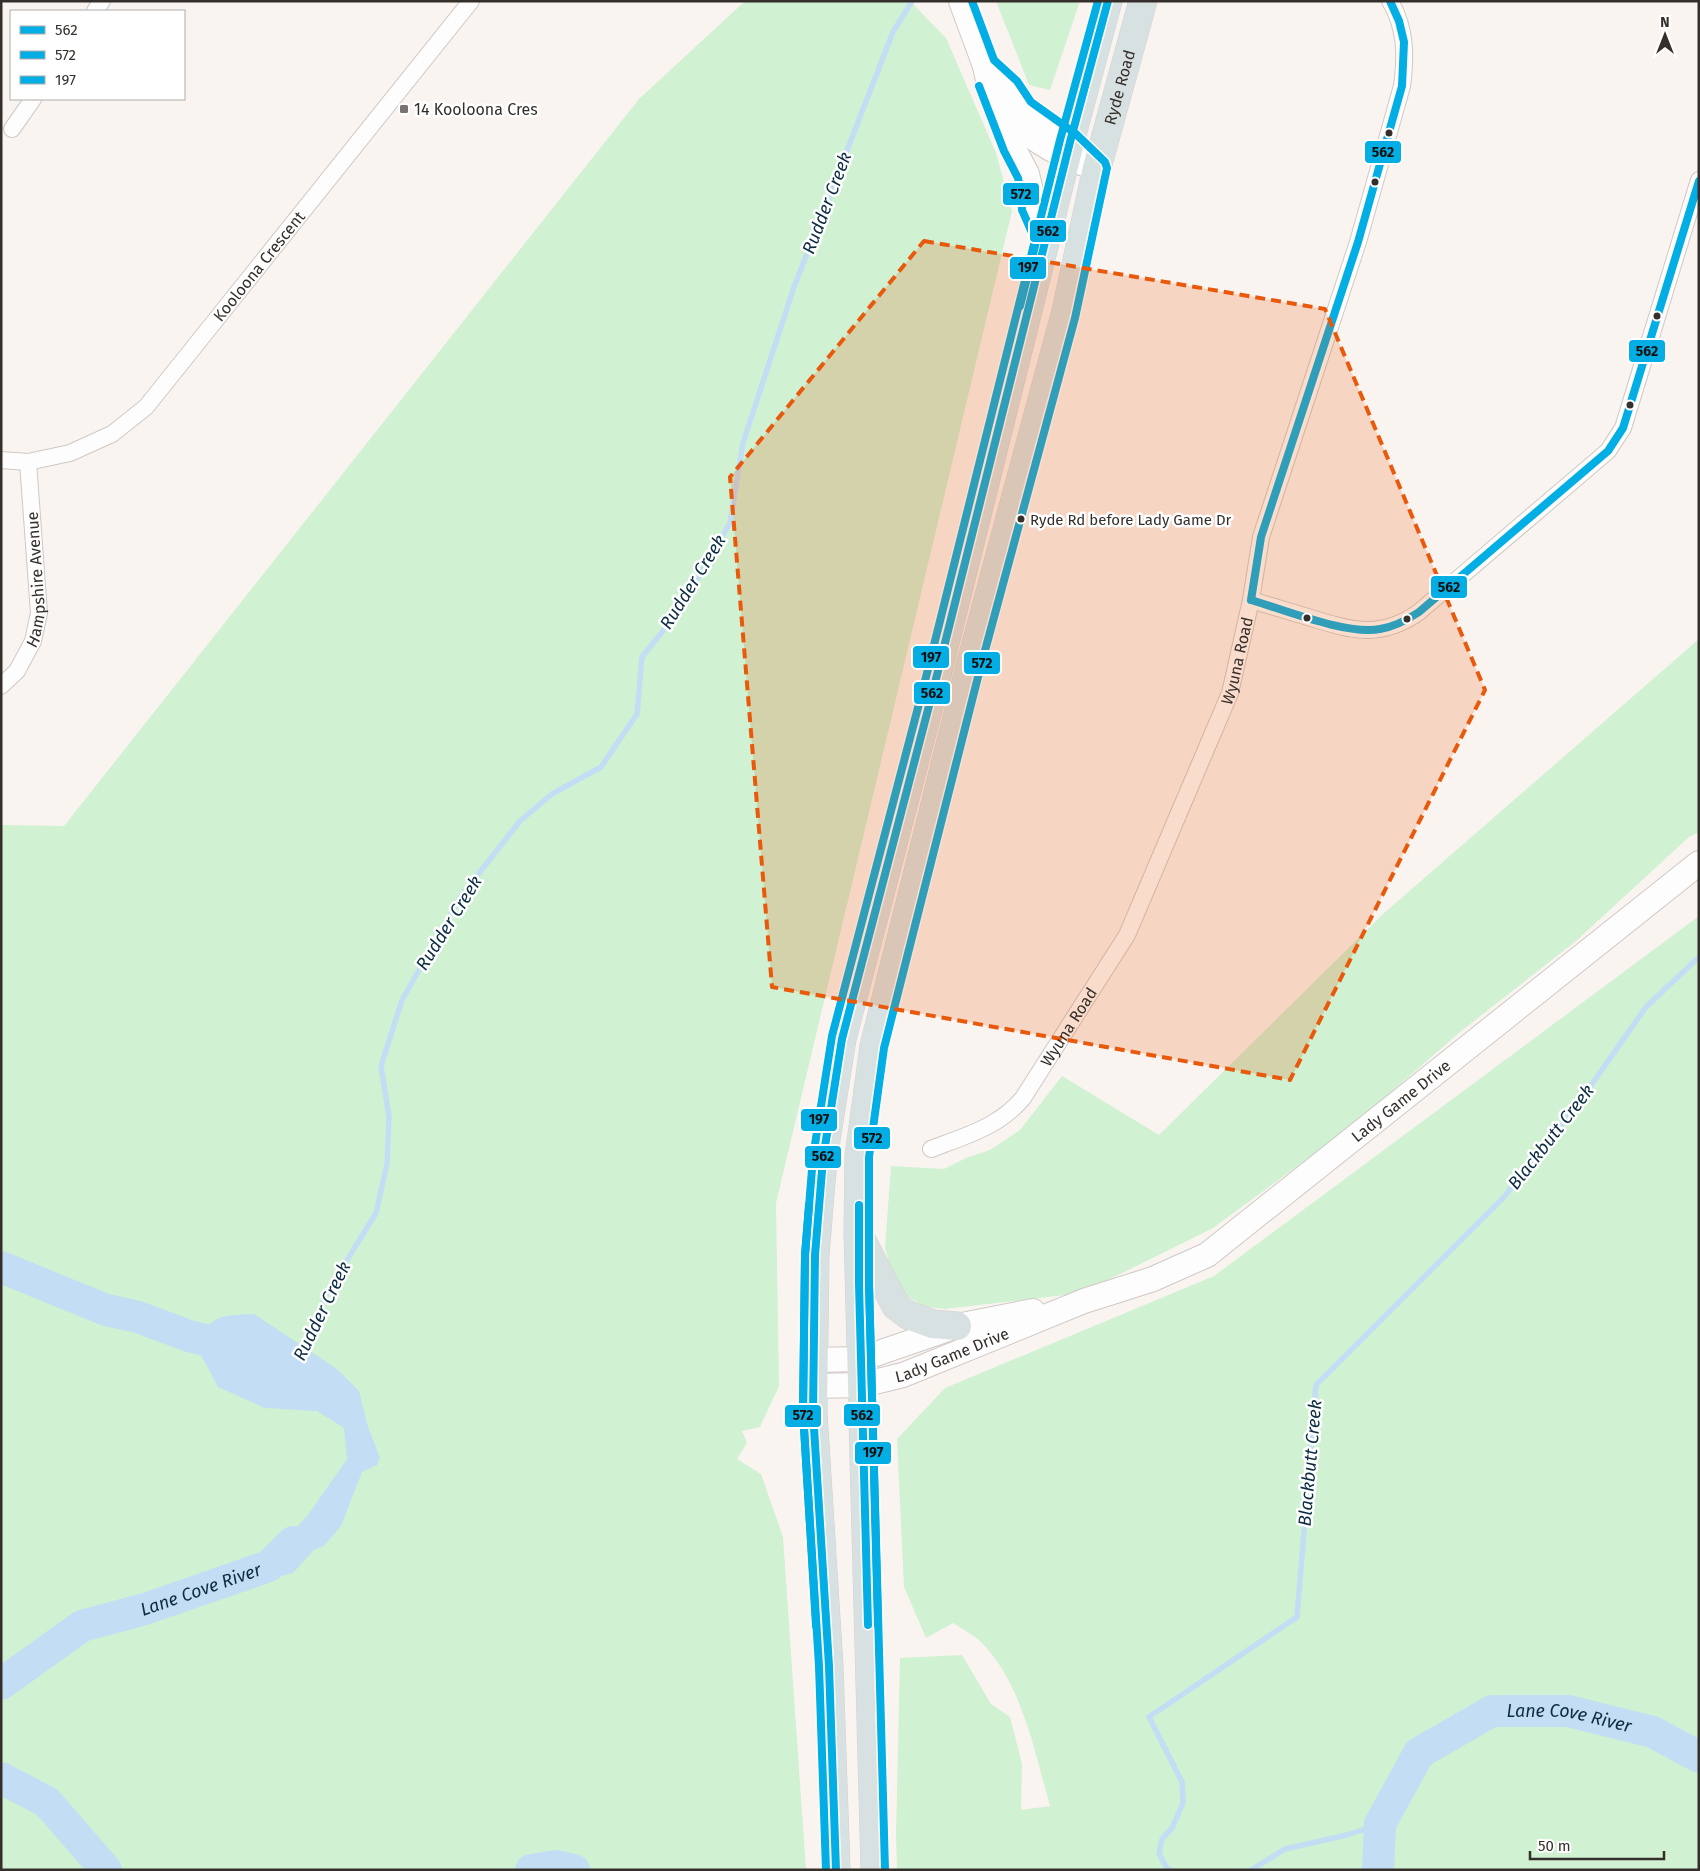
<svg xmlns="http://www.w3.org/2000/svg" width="1700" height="1871" font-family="'Fira Sans',sans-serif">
	<rect width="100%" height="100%" fill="#faf4f1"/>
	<!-- green -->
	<path fill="#d0f1d2" d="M745,1H910L946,38L996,153L1012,211L776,1203L779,1386L760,1427L742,1431L747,1443L737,1459L761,1474L783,1537L806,1870H1V825L64,826L639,99Z
		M996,1H1080L1050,90L1029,85Z
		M1699,639V832L1689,837L1576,941L1460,1032L1351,1127L1213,1228L1082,1293L945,1309L925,1307L897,1290L885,1248L891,1166L944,1169L966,1158L990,1150L1020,1130L1062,1076L1159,1135L1383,914Z
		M1699,916V1749L1656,1734L1699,1764V1870H897L896,1835L900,1658L962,1655L991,1704L1010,1717L1022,1764L1021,1810L1050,1806C1035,1753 1022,1683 981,1642C974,1635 962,1629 953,1623L926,1638L904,1587L897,1439L945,1388L1214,1276Z"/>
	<!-- water -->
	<path fill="#c3def4" d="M254,1314L337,1369L359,1391L368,1427L380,1458L377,1465L362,1472L341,1526L324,1546L314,1550L293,1573L265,1580L259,1575L260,1567L308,1515L347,1459L344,1428L317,1411L265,1408L218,1387L195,1344C215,1313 219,1316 254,1314Z
		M1653,1732L1699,1749V1764Z"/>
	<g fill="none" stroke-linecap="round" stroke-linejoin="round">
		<!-- stream -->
		<path stroke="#c3def4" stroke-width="5.5" d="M301,1352L328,1291L376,1213L387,1164L389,1117L381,1066L402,1000L461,896L520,821L552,794L601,767L637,714L642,657L678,612L730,523L743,443L794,287L893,32L912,1
			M1170,1870L1167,1868L1159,1854L1162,1839L1172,1828L1183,1803L1182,1782L1149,1717L1297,1617L1316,1385L1504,1197L1573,1111L1646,1007L1699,957
			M1251,1870L1285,1849L1347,1835L1380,1824"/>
		<!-- river -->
		<g stroke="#c3def4" stroke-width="32">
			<path d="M1,1267L106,1310L138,1317L189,1336L242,1349"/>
			<path id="s1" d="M1,1684L82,1626L145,1609L269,1566L293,1542"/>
			<path d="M1,1778L47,1802L106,1870"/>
			<path d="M531,1870L556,1866L574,1870"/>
			<path id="s2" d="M1378,1870L1380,1824L1419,1753L1492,1711H1568L1653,1732L1699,1757"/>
		</g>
		<!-- minor casing -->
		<g stroke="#cfc9c6" stroke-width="18">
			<g id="minor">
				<path d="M95,11L102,1"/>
				<path d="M12,129L33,99"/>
				<path id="s3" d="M1,460L28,462L70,453L112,434L146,407L471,1"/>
				<path d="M1251,600C1271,606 1291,612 1311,618C1353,631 1381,639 1419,612L1608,451L1623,428L1699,180"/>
				<path id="s4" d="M1,686L17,671L33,641L39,613L28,462"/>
				<path id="s5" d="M931,1149C965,1136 999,1127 1023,1098L1127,935L1230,693L1251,600L1261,537L1358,242L1402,86C1406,56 1406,28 1390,1"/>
			</g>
		</g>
		<!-- secondary casing -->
		<g stroke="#cfc9c6" stroke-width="26">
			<g id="secondary">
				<path d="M961,1L985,66L989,85L1013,147L1027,174L1031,191L1032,208L1047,241"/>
				<path d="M985,66L1010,88L1024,109L1043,124L1070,142L1097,168"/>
				<path d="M1001,113C1028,135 1050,152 1084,164"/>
				<path d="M813,1360L861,1359L957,1326L1033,1311"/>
				<path id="s6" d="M813,1386L862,1385L903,1375L1084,1301L1153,1279L1207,1255L1699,863"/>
			</g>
		</g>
		<!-- trunk casing -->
		<g stroke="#d5d1d0" stroke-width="29">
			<g id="trunk">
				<path d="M861,1239L896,1306L908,1315L933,1324L957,1326"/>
				<path d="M836,1870L829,1666L813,1412L815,1255L823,1159L842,1039L936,679L1070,142L1108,1"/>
				<path id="s7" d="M875,1870L858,1234L859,1156L874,1046L970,666L1065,315L1097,168L1143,1"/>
			</g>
		</g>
		<!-- minor -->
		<use href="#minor" stroke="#fefdfd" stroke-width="16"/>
		<!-- secondary -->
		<use href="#secondary" stroke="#fefdfd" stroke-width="24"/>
		<!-- trunk -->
		<use href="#trunk" stroke="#d8e1e2" stroke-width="28"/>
		<!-- bus-1 casing -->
		<g stroke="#fff" stroke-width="11">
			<path id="bus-1" d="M1251,600C1285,610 1346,635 1380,629C1394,627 1407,620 1419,612L1608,451L1623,428L1699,181
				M1251,600L1261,537L1358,242L1402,86L1404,42L1399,21L1390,1
				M859,1205V1284L868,1625
				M836,1870L829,1666L813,1412L815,1255L823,1159L842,1039L936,679L1070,142L1108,1"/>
		</g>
		<!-- bus-2 casing -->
		<g stroke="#fff" stroke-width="11">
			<path id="bus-2" d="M979,86L1004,151L1018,178L1021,192L1022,210L1036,242L1020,306
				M809,1205L805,1255L803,1412L816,1626
				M885,1870L869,1284V1157L884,1048L980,669L1075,318L1107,168L1105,162L1076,134L1031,102L1017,81L994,60L972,1"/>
		</g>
		<!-- bus-3 casing -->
		<g stroke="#fff" stroke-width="11">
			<path id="bus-3" d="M869,1205V1284L878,1625
				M826,1870L819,1666L803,1412L805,1255L813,1157L832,1036L926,677L1060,140L1098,1"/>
		</g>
		<!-- bus-1 -->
		<use href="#bus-1" stroke="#03aee5" stroke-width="8"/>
		<!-- bus-2 -->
		<use href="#bus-2" stroke="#03aee5" stroke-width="8"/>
		<!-- bus-3 -->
		<use href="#bus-3" stroke="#03aee5" stroke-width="8"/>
	</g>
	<!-- marked area -->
	<path fill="#e8590c" fill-opacity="0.2" stroke="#e8590c" stroke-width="4" stroke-dasharray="10 6" stroke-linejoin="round" d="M924,241L1325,309L1485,690L1290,1080L772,987L730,477Z"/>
	<!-- markers -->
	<rect fill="#7a7470" stroke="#fff" stroke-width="2" x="399" y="104" width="10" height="10" rx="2.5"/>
	<g fill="#352f2b" stroke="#fff" stroke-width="2">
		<circle cx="1389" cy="133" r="4.5"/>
		<circle cx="1375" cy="182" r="4.5"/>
		<circle cx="1657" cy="316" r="4.5"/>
		<circle cx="1630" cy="405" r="4.5"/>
		<circle cx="1021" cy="519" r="4.5"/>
		<circle cx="1307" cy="618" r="4.5"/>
		<circle cx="1407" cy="619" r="4.5"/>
	</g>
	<g text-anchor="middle" stroke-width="5" stroke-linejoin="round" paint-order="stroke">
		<!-- bus labels -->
		<g font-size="15" fill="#352f2b" stroke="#fff" text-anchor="start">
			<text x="1030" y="525">Ryde Rd before Lady Game Dr</text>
		</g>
		<!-- street labels -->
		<g font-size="16" fill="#352f2b" stroke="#fff">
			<text dy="6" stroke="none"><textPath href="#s7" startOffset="1815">Ryde Road</textPath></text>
			<text dy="6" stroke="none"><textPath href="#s3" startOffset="340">Kooloona Crescent</textPath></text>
			<text dy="6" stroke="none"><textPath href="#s4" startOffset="118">Hampshire Avenue</textPath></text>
			<text dy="6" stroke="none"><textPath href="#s5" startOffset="596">Wyuna Road</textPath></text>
			<text dy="6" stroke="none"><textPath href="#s5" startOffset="191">Wyuna Road</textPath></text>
			<text dy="6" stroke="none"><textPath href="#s6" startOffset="666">Lady Game Drive</textPath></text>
			<text dy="6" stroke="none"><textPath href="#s6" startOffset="144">Lady Game Drive</textPath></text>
		</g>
		<!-- poi labels -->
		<g font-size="16" fill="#352f2b" stroke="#fff" text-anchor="start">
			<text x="414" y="115">14 Kooloona Cres</text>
		</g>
		<!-- water labels -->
		<g font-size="18" font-style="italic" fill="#0c2c42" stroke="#fff">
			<text transform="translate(827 203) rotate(-69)" y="6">Rudder Creek</text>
			<text transform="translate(693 582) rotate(-58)" y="6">Rudder Creek</text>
			<text transform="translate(449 923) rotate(-58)" y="6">Rudder Creek</text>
			<text transform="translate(1551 1137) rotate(-52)" y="6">Blackbutt Creek</text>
			<text transform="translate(322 1311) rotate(-64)" y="6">Rudder Creek</text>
			<text transform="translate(1310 1463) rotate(-85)" y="6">Blackbutt Creek</text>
			<text dy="6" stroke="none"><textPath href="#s1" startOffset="224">Lane Cove River</textPath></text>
			<text dy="6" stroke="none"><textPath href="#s2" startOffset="289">Lane Cove River</textPath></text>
		</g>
	</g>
	<g stroke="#fff" stroke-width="2">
		<rect x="1364" y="140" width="38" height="24" rx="5" fill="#03aee5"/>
		<rect x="1002" y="182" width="38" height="24" rx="5" fill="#03aee5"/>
		<rect x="1029" y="219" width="38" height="24" rx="5" fill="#03aee5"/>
		<rect x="1009" y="256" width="38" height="24" rx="5" fill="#03aee5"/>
		<rect x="1628" y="339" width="38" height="24" rx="5" fill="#03aee5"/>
		<rect x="1430" y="575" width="38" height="24" rx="5" fill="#03aee5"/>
		<rect x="912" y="645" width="38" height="24" rx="5" fill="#03aee5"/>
		<rect x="963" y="651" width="38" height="24" rx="5" fill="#03aee5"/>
		<rect x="913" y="681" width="38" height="24" rx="5" fill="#03aee5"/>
		<rect x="800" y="1108" width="38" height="24" rx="5" fill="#03aee5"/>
		<rect x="853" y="1126" width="38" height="24" rx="5" fill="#03aee5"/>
		<rect x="804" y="1145" width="38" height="24" rx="5" fill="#03aee5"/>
		<rect x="843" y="1403" width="38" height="24" rx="5" fill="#03aee5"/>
		<rect x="784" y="1404" width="38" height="24" rx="5" fill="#03aee5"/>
		<rect x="854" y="1441" width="38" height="24" rx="5" fill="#03aee5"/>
	</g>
	<g font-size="14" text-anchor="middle" font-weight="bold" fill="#111">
		<text x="1383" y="157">562</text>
		<text x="1021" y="199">572</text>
		<text x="1048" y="236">562</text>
		<text x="1028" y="272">197</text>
		<text x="1647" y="356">562</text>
		<text x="1449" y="592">562</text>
		<text x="931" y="662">197</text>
		<text x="982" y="668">572</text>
		<text x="932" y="698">562</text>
		<text x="819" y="1124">197</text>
		<text x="872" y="1143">572</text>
		<text x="823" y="1161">562</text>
		<text x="862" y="1420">562</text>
		<text x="803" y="1420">572</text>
		<text x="873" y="1457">197</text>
	</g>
	<!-- border -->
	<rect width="1700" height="1871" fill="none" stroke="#352f2b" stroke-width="5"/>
	<!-- legend -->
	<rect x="10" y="10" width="175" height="90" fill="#ffffff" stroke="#aeacaa"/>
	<rect x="20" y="26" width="25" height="8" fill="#03aee5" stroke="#aeacaa"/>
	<text x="55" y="35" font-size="15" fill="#352f2b">562</text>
	<rect x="20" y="51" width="25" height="8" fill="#03aee5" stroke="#aeacaa"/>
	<text x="55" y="60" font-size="15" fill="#352f2b">572</text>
	<rect x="20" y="76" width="25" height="8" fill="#03aee5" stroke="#aeacaa"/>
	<text x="55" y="85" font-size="15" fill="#352f2b">197</text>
	<!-- north arrow -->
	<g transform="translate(1665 35)" stroke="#ffffff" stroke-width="4" paint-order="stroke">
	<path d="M0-4L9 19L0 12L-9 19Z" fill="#352f2b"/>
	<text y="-8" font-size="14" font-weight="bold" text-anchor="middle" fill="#352f2b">N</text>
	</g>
	<!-- scale -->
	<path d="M1530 1851v8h134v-8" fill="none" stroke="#352f2b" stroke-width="2.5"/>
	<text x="1538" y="1851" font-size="15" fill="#352f2b" stroke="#ffffff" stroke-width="4" paint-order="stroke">50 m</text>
</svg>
